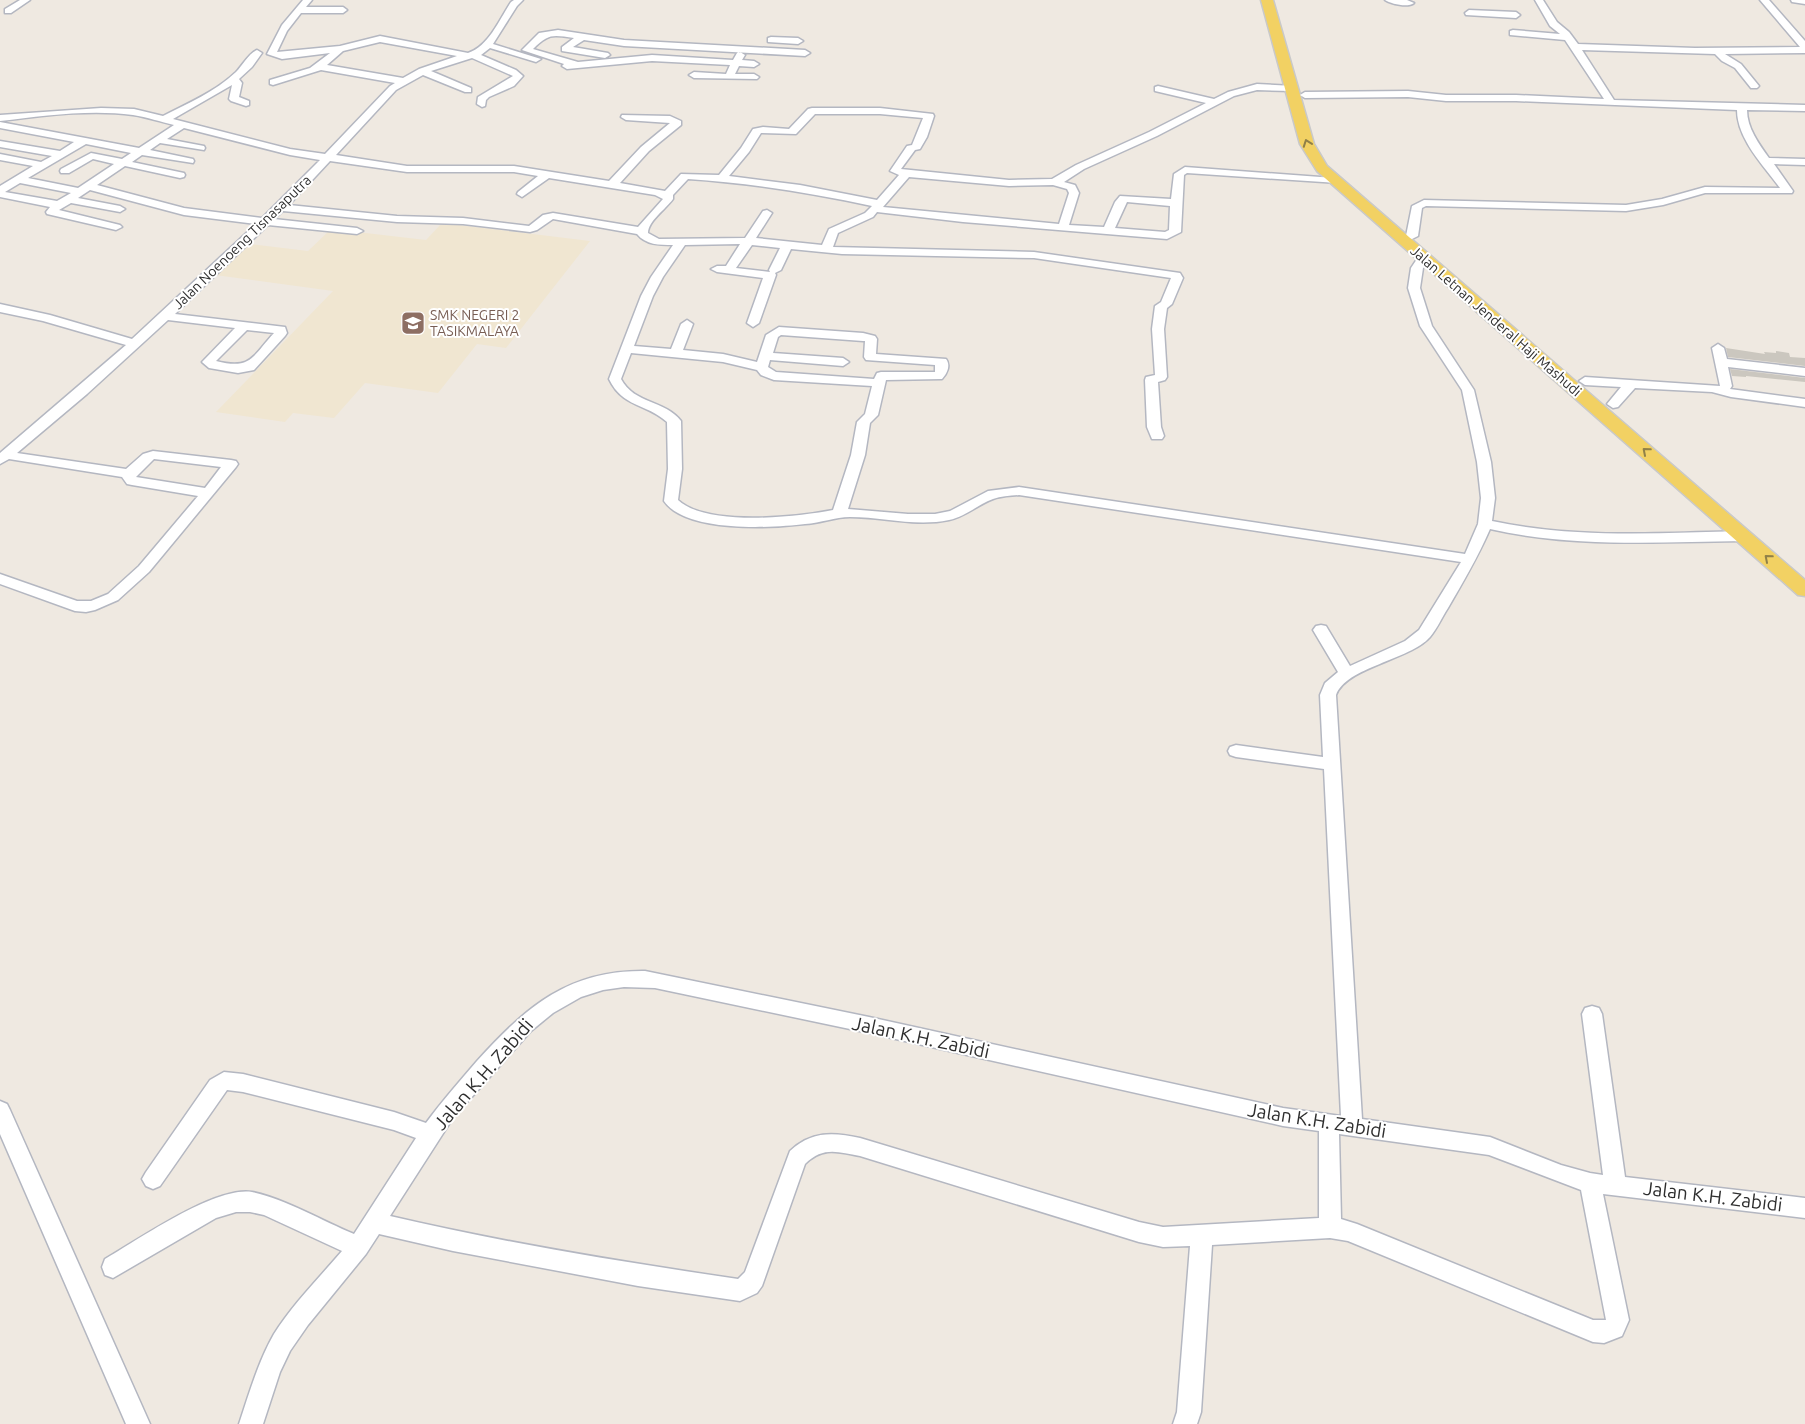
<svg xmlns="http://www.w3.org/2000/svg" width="1805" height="1424" font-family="Ubuntu,sans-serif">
	<rect width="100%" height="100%" fill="#efe9e1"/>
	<!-- education -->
	<path fill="#f0e6d1" d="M442,223L590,241L506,348L477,344L438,393L365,383L334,418L293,413L285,422L216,412L333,291L215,275L249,244L308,251L331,229L426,240Z"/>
	<!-- building -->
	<path fill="#cbc7bf" d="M1726,348L1765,354L1764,352L1776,353V351L1789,353L1790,357L1805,358V366L1728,357Z
		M1730,369L1805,378V382L1746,376V377L1732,376Z"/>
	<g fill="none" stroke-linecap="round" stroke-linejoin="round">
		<!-- minor casing -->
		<g stroke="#b4b7c1" stroke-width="3">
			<path id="minor" d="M20,0H30L11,13H5V9Z
				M303,0H312L306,7H343L347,10L343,13H301L287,31L277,52L340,46L380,36L468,53C489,46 499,20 511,2L514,0H523L517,6L493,44L541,59L536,62L490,48L481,55L516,70L523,76L514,86L489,97L486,100L485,106L482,107L477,104L478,97L513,76L472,58L431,71L471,88V92H465L423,75L396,90L336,155L407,166H514L609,181L641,147L670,123L626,120L621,117L622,115L670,116L681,121V125L649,151L620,183L665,191L681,174L719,175L741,148L753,129L763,127L789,129L808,109L812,108H880L933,114L934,116L927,137L920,149L915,150L901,169L1009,180L1052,179L1076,165L1149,132L1206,103L1155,91V87L1158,86L1214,99L1228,92L1257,84L1294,86L1296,88L1291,91L1257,90L1234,96L1157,136L1084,169L1064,182L1075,185L1079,193L1069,225L1104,227L1115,202L1120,196L1171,199L1174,174L1185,167L1334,178L1338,179L1339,181L1338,183L1187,173L1184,175L1181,232L1167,239L963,222L877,212L873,217L838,233L833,247L1034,252L1180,273L1183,278L1172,304L1167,308L1164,329L1167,377L1165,380L1158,382L1161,427L1164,436L1162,439H1152L1147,427L1145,380L1146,377L1155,375L1152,329L1155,306L1161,302L1171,278L1034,258L842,254L791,249L781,270L775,273L776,275L759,323L753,327L747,323L763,278L717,272L711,269L717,266H726L740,244L685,245L663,277L653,296L634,346L671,349L681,324L687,320L693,324L683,350L723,354L757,362L766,335L779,327L863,333L875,336L877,339L876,354L946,359C951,365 947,374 942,379L886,380L878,415L870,423L865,455L848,509L908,514H935L950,511L988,491L1019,487L1465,554L1478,524L1481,498L1477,462L1462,390L1420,326L1408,288L1411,268L1417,259L1426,256L1430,257L1432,259L1423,268L1420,288L1432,326L1474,390L1491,462L1495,498L1492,521C1575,539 1660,533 1744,531L1749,533L1751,536L1749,539L1744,541C1659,542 1574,548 1490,529C1478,557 1463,582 1448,608C1442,617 1437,629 1430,637C1410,660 1346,667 1336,695L1362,1119L1490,1137L1561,1165L1590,1173L1603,1175L1582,1014L1585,1008L1592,1006L1599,1008L1602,1014L1625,1177L1805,1198V1218L1603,1194L1629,1320L1622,1336L1604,1343L1593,1342L1348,1241L1330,1238L1212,1245L1201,1412L1197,1424H1173L1177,1412L1190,1246L1163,1247L1139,1242L860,1156C838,1152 823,1146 805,1164L762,1286L757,1293L740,1301L638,1286L453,1251L379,1234L366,1254L308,1325L290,1351L280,1372L263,1424H239C249,1394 258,1362 274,1334C293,1304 319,1278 342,1251L264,1215L250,1212H236L216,1218L113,1278L105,1275L102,1267L105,1259C138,1240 215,1186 252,1192C283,1198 323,1221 354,1234L416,1138L394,1130L243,1092L227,1090L160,1186L153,1189L146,1186L142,1179L146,1172L210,1080L224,1072L243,1074L394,1112L426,1123C442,1101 460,1081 477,1061C526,1007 568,970 645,971L869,1017L1283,1108L1341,1116L1324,769L1236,757L1230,755L1228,751L1230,747L1236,745L1323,757L1320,695L1325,683L1338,672L1313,630L1316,626L1321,625L1326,626L1350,666L1405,641L1419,630L1461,562L1019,495C1010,496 1001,496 993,499C977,505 965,517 949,520C916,527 883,517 850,517C835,517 821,523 805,524C771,528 686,533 664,501L668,469L667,422C646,403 623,408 609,379L641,296L651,277L673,245C659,245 646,245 637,234L553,219L537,230L530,232L463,224L397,222L283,211L274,219L357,228L363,231L357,234L268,225L175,314L285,327L287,333L285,336L254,370L238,373L209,368L202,362L235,328L168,320L87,394L17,453L126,469L143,454L153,451L231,460L236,461L238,464L236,467L149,572L118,600L95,610L86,612L75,611L0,584V574L77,601H91L108,594L139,566L198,496L132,485L127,484L122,477L9,459L0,464V453L126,345L43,321L0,312V304L50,315L132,339L256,224L184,215L90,190L78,198L120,206L125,209L120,212L71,203L59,210L120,225L122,227L116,230L47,214L46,212L50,207L0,197V186L33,166L0,160V154L41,162L52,156L0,147V141L60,151L74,142L0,128V122L139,148L174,125C161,122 147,117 133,115C89,109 43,116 0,121V115L101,108L134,109L163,116C188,103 215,92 236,72C242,66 249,53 257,50L262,53L252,67L239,79L242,83L239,97L249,101V105L246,106L231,101L229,99L232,85L173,119L290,149L325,154L390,86L395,83L321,70L273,85L270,84V80L310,68L330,53L282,59L267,54L282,25ZM380,42L457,56L419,69L403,78L327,65L343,51ZM815,114H880L923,118L912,145L907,146L890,171L899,175L877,200L800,185L729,176L749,152L761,133L796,134ZM184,128L290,155L320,160L262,218L184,208L97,185L125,166L180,178L184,177L185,175L184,173L132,162L142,155L193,163L194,161L193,159L150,150L160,143L204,150L205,148L204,146L167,139ZM86,144L131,153L122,159L91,153L61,169L60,171L61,173H69L93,159L114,164L78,188L28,178ZM330,161L407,172H514L538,176L518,192L517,194L522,197L549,178L655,195L663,199L638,227L553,213L543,215L529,226L463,218L397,216L289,205ZM909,177L1009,186L1053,185L1067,189L1069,193L1059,224L883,207ZM688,179C750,183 811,193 872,206L865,213L829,229L822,245L756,238L772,213L767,210L763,211L745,238L659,239L648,233C648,221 666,209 673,199V195ZM20,183L71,193L57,201L5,192ZM1127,202L1170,206L1169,230L1165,232L1115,228ZM752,245L780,248L769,270L770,272L736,268ZM247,330L274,333C252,357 251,370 216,361ZM781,335L863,341H865L864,357L866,360L935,365V372H881L877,373L874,379L776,372L768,367L770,360L843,366L849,362L843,358L773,353L778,337ZM631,353L723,362L757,370L761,375L774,380L872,386L865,414L857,422L851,455L833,510C797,517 707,527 678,500L682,469L681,421C665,400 634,404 621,379ZM154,459L221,467L205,488L136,477ZM624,987L655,988L869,1033L1283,1126L1319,1131V1218L1163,1227L1139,1222L860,1138C833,1132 811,1131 790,1151L745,1272L738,1279C622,1262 505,1243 390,1216L453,1118L531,1031L553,1013L581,997L603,990ZM1339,1134L1489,1155L1581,1190L1606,1320H1593L1357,1224L1341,1219Z
				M1385,0H1407L1414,3C1408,8 1391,4 1385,0Z
				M1535,0H1543L1557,22L1569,32L1578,44L1695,48L1800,47L1760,0H1769L1805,41V53L1725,54L1741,64L1759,86L1757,88H1751L1735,68L1722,61L1715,54L1582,50L1614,100L1805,105V111L1747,110C1747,128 1759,144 1769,158L1805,159V165L1774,164L1793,191L1792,193H1705L1663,205L1626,211L1426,206L1422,208L1418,236L1412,239L1408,238L1406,236L1412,206L1424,200L1626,205L1662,199L1705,187L1780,188C1764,166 1737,139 1737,110L1516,101H1446L1408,97L1305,98L1300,95L1305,92L1408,91L1446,95H1516L1604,99L1565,40L1510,35V31L1513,30L1560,34L1550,26Z
				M1791,0H1805V4L1792,2Z
				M1469,10L1516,12L1520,15L1516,18L1466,15L1465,13Z
				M558,30L624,40L805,50L810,53L805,56L624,46L584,40L573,47L608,53L610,55L605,58L562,51V47L574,38C553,35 549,33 533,49L578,62L652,55L733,60L737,53L740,52L745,55L742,60L754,61L759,64L754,67L739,66L735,74H754L759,77L757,79L694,78L689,75L694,72L726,74L730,65L652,61L567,69L562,66L564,64L522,50L539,33Z
				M771,37L798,38L803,41L798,44L768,42V38Z
				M1718,344L1724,348L1727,359L1805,368V376L1728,367L1732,386L1730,389L1805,399V407L1731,397L1712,392L1635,388L1618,407L1613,408L1607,404L1621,387L1585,385L1579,381L1585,377L1720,386L1712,348Z
				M0,1101L7,1104L10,1110L150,1424H126L0,1134Z"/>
		</g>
		<!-- major casing -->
		<g stroke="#c9c9c9" stroke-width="3">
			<path id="major" d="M1261,0H1273L1314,144L1327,166L1805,580V596L1798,595L1317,171L1300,144Z"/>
		</g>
		<!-- minor -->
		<use href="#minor" fill="#fff" fill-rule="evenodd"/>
		<!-- major -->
		<use href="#major" fill="#f2d163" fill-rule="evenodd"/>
	</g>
	<!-- one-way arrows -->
	<defs><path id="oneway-chevron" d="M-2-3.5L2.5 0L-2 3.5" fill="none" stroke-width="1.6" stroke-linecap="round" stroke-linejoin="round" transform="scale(1.25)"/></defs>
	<g stroke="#908048">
		<use href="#oneway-chevron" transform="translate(1307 143) rotate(-110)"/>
		<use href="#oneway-chevron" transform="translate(1646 451) rotate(-139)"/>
		<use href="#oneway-chevron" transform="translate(1768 558) rotate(-139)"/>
	</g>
	<!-- icons -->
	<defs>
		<g id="school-square" transform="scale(1.25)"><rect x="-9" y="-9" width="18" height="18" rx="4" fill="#8d6e63" stroke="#fff"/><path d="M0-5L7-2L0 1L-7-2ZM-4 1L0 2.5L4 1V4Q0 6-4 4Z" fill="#fff"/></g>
	</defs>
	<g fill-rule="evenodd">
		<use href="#school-square" x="413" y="323"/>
	</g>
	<g text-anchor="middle" stroke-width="4" stroke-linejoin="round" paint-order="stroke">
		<!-- far-street labels -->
		<g font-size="14" fill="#2e2e2e" stroke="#fff">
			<text transform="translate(242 242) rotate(-44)" y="5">Jalan Noenoeng Tisnasaputra</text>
			<text transform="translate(1496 321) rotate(41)" y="5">Jalan Letnan Jenderal Haji Mashudi</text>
		</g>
		<!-- far-education labels -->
		<g font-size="14" fill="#785e54" stroke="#fff" text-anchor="start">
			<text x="430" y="320">SMK NEGERI 2<tspan x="430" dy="16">TASIKMALAYA</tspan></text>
		</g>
		<!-- near-street labels -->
		<g font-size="19" fill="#2e2e2e" stroke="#fff">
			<text transform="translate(921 1037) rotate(12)" y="7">Jalan K.H. Zabidi</text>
			<text transform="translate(483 1074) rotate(-49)" y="7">Jalan K.H. Zabidi</text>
			<text transform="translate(1317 1120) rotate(9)" y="7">Jalan K.H. Zabidi</text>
			<text transform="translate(1713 1196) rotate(7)" y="7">Jalan K.H. Zabidi</text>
		</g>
	</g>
</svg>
